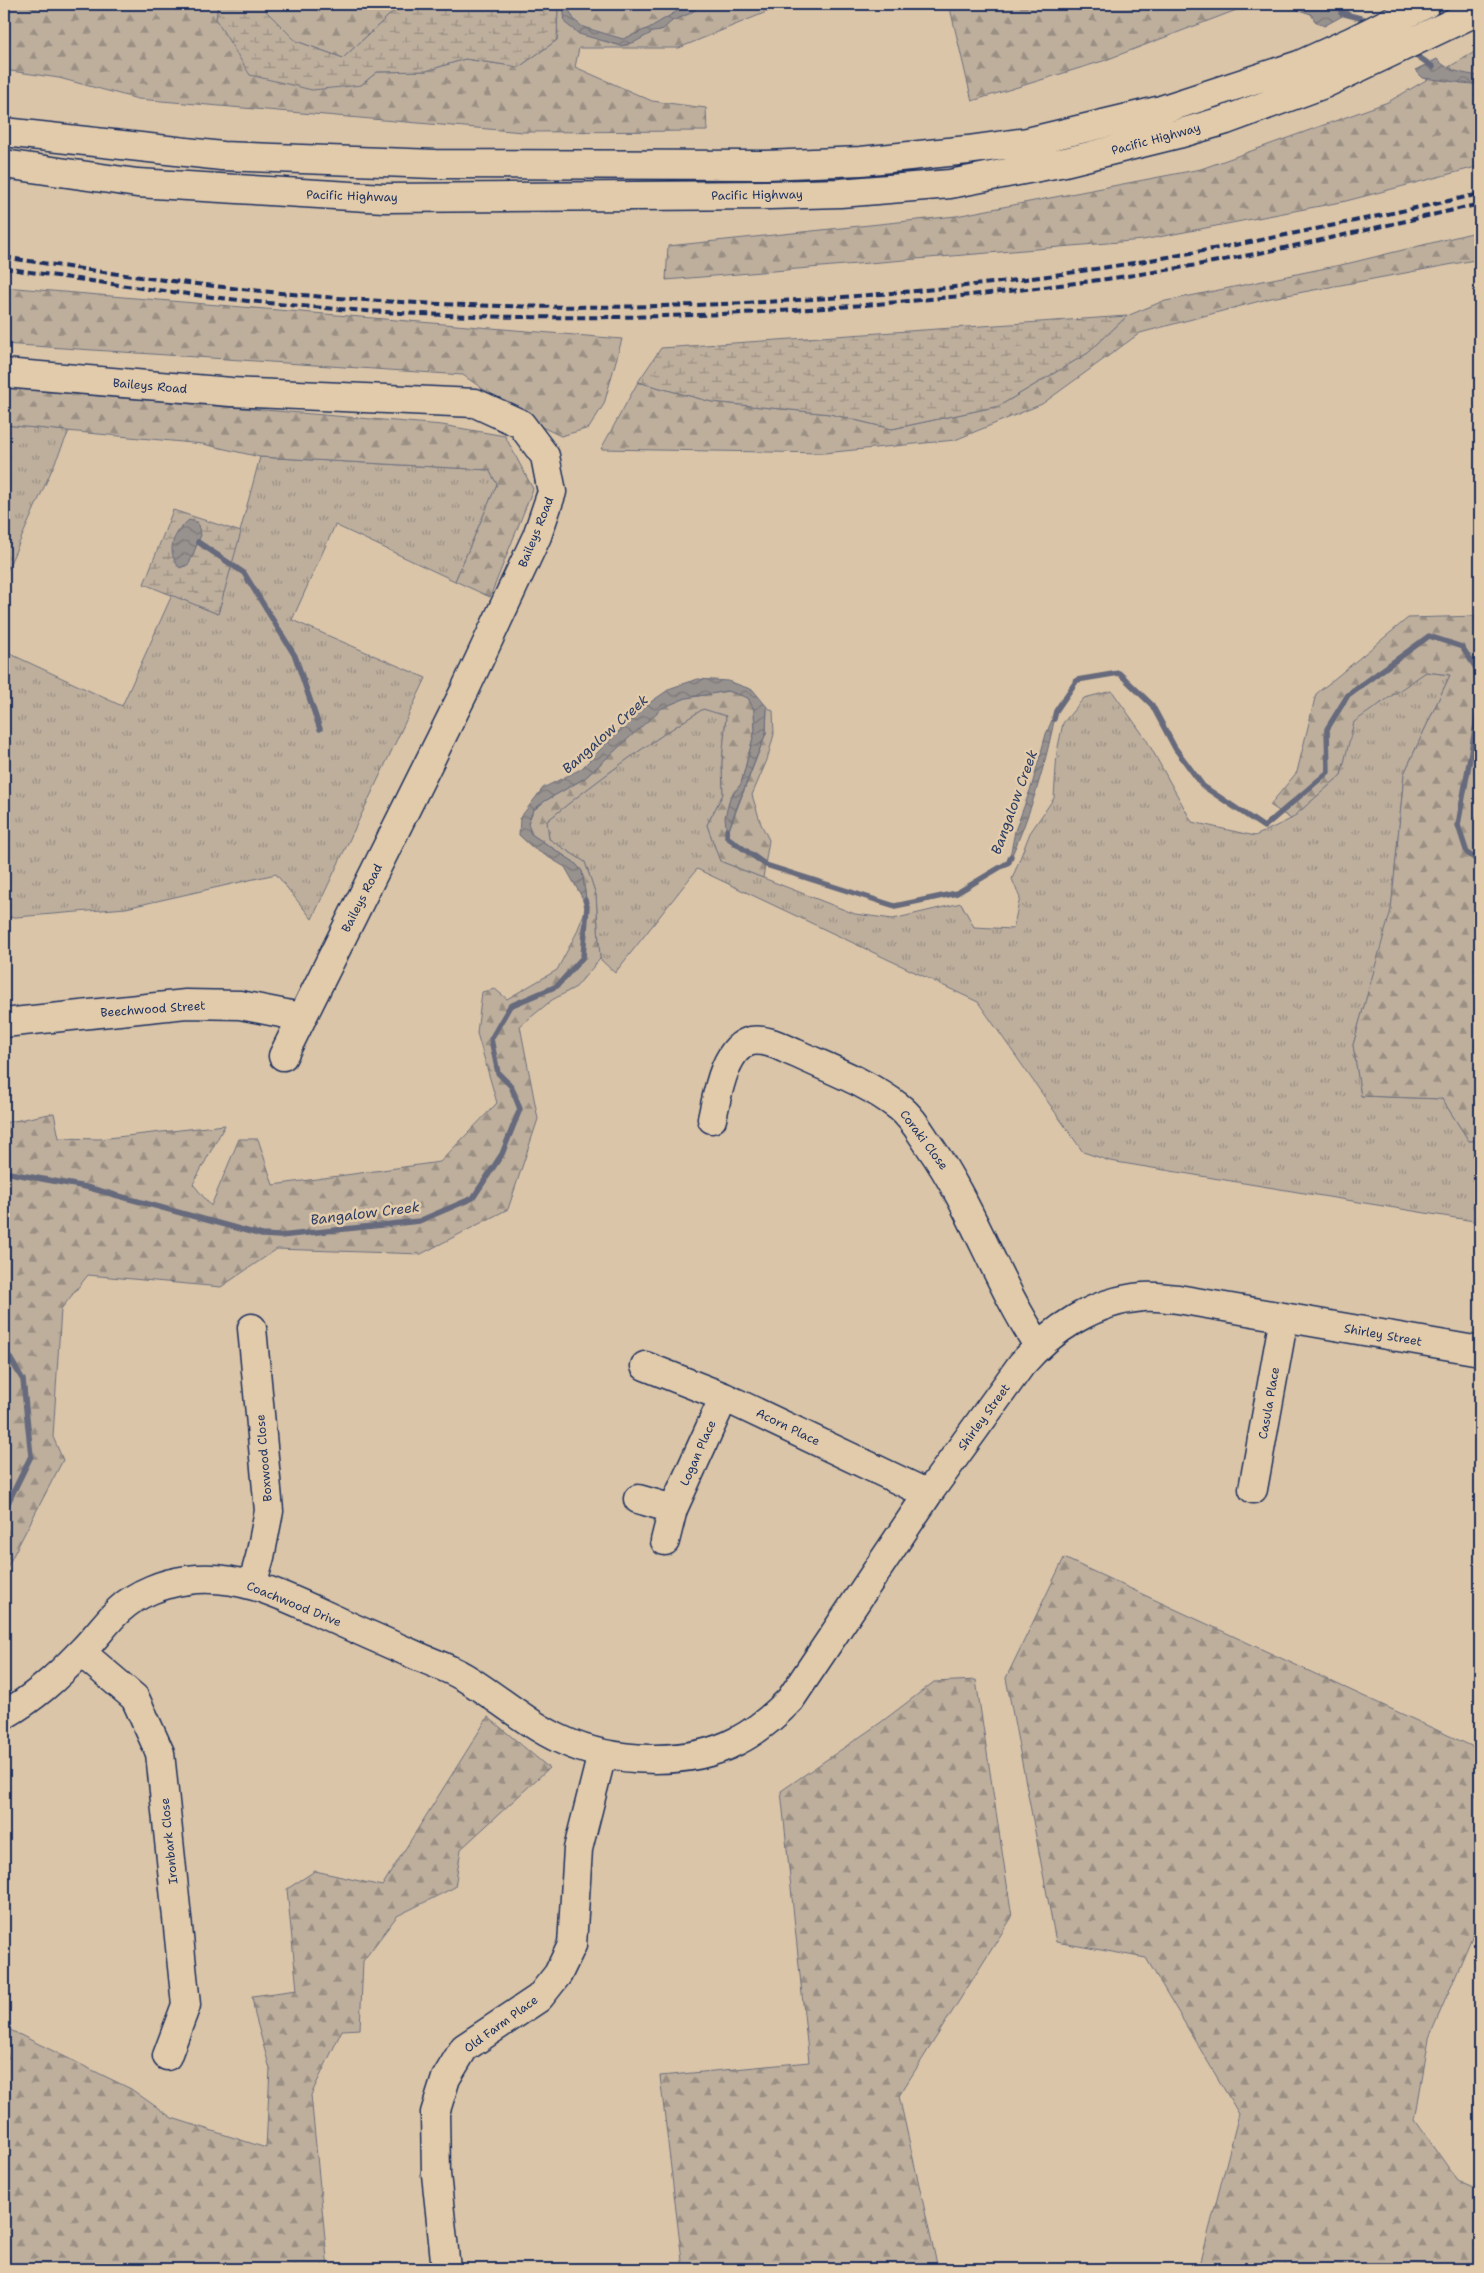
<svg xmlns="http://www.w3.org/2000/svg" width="1484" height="2273" font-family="'Shantell Sans',sans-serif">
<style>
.grass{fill:url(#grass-tufts);stroke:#6c6f7e}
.forest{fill:url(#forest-firs);stroke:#6c6f7e}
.wetland{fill:url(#wetland-marsh);stroke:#6c6f7e}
.water{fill:url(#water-waves);stroke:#666a7b}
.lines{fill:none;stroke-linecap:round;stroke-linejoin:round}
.stream{stroke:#666a7b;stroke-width:5.5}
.minor-casing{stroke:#1b2f5e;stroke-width:31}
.major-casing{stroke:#1b2f5e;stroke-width:31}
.minor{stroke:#e2cbab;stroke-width:28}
.major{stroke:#e2cbab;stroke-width:28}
.rail{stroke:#1b2f5e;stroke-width:4;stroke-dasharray:8 4;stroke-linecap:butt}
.labels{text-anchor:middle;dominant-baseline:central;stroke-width:5;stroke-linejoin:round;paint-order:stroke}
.street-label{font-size:12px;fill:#1b2f5e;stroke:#e2cbab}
.water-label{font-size:14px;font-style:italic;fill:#2e3e65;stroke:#e2cbab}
</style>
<defs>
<pattern id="grass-tufts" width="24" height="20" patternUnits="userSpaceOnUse" patternTransform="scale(1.25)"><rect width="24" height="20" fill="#beaf9d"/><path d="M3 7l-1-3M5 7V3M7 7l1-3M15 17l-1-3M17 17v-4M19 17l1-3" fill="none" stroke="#9a8f83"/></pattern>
<pattern id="forest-firs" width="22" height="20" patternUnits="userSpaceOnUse" patternTransform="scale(1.25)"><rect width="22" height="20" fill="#beaf9d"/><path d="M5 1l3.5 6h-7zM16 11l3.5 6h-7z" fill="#9a8f83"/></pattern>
<pattern id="wetland-marsh" width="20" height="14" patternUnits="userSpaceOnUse" patternTransform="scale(1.25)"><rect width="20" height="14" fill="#beaf9d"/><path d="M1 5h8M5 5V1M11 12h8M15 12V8" fill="none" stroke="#9a8f83"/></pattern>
<pattern id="water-waves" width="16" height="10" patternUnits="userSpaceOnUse" patternTransform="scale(1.25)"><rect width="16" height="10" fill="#98928f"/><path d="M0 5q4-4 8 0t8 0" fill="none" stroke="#7b7878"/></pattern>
</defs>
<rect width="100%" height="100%" fill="#dac5a8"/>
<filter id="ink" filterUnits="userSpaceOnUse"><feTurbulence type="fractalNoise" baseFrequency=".02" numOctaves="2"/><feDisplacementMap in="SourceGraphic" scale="10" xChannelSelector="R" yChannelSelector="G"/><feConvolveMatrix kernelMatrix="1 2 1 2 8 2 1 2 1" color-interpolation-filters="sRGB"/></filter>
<g filter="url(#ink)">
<path class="grass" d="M 4,425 L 69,431 L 4,577 Z
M 260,457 L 489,470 L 497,484 L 455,581 L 335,525 L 292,620 L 426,678 L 312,919 L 276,874 L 126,908 L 4,918 L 4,651 L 122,706 L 172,595 L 218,614 Z
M 1426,672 L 1450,675 L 1404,774 L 1391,913 L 1353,1045 L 1361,1096 L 1442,1099 L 1469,1141 L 1480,1140 L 1480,1222 L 1110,1161 L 1083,1152 L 978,1002 L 697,869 L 615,973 L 600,959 L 596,895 L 585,862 L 549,839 L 547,821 C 597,780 648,743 703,709 L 726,715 L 722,763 L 723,794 L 707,825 L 720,861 L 855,914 L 893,919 L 961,903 L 974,927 L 1013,929 L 1020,898 L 1012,879 L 1030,833 L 1054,798 L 1057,752 L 1063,723 L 1084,698 L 1112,691 L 1146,739 L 1192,822 L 1255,836 L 1291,819 L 1341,775 L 1353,722 L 1395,691 Z"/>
<path class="forest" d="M 4,4 L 218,4 L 216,20 L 361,85 L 377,72 L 426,71 L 465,59 L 519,67 L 557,40 L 558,4 L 786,4 L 679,48 L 579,48 L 575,67 L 652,101 L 706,108 L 707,131 L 523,132 L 138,99 L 59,78 L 4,70 Z
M 282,4 L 394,4 L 395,10 L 343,58 L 296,41 L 264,10 Z
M 949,4 L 1252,4 L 1103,61 L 972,101 Z
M 1480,49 L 1480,166 L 1346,201 L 1143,240 L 666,280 L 668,246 L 956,216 L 1201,169 L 1388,102 Z
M 1480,231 L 1480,259 L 1271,298 L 1140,333 L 1042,404 L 955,440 L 824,453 L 601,449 L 638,382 L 712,402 L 830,414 L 892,429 L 999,406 L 1088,353 L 1127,316 L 1161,302 L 1350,263 Z
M 4,287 L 622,339 L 604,404 L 589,428 L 561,436 L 527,420 L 463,375 L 4,344 Z
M 4,388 L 442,425 L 505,436 L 533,489 L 490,597 L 455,581 L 497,484 L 489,470 L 260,457 L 203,444 L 4,425 Z
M 1478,616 L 1480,617 L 1480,1140 L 1469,1141 L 1442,1099 L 1361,1096 L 1353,1045 L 1391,910 L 1404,774 L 1450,675 L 1426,672 L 1354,722 L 1341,775 L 1291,819 L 1270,805 L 1297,772 L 1316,694 L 1408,618 Z
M 728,691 L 748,697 L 754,710 L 755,730 L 741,784 L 730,798 L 727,835 L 766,733 L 767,707 L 773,711 L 774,734 L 767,760 L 752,795 L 761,824 L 769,840 L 763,878 L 720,861 L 707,825 L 723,794 L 722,763 L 726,716 L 703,709 C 648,743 597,780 547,821 L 549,839 L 585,862 L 596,895 L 600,959 L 576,987 L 552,1000 L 520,1026 L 538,1119 L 508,1209 L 421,1254 L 277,1249 L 221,1287 L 88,1275 L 61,1309 L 53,1437 L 63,1460 L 4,1573 L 4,1123 L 54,1113 L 59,1138 L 99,1139 L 225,1125 L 193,1184 L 211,1206 L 239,1139 L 258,1139 L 273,1185 L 440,1162 L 497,1103 L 477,1033 L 482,992 L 495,989 L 507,999 L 557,970 L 576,934 L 587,906 L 582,871 L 574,862 L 531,834 L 528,823 L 533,811 L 545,801 L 585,778 L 661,708 L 686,698 Z
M 1064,1558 L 1480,1750 L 1480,1918 L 1429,2038 L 1415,2120 L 1457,2180 L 1480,2190 L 1480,2269 L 1199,2269 L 1239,2114 L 1146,1958 L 1056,1942 L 1006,1678 Z
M 976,1680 L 1012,1917 L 899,2096 L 938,2269 L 683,2269 L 660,2076 L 809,2062 L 781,1791 L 880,1723 L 934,1682 Z
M 488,1717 L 549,1768 L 461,1849 L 455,1887 L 397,1916 L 363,1961 L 360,2029 L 342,2030 L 311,2095 L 328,2269 L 4,2269 L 4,2027 L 131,2089 L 172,2118 L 266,2148 L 270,2069 L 255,2015 L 252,1996 L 297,1990 L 287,1889 L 315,1871 L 382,1886 Z"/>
<path class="wetland" d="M 218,4 L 282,4 L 265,10 L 296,41 L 343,58 L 395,10 L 394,4 L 558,4 L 557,40 L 519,67 L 465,59 L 426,71 L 377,72 L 361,85 L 312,90 L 250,75 L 216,20 Z
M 1127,316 L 1088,353 L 999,406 L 892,429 L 830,414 L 712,402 L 638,382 L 661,348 Z
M 173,510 L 241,532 L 218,614 L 144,584 Z"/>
<path class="water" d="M 563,4 L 568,4 L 570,12 L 575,21 L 583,27 L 623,39 L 649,28 L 689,4 L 704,4 L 689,14 L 672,21 L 661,31 L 653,32 L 635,42 L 621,46 L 579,34 L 565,23 Z
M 1280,4 L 1332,4 L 1348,11 L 1346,14 L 1324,26 L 1315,21 L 1311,14 Z
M 1437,59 C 1447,71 1465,74 1480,76 L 1480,85 L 1423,78 L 1415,70 Z
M 189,520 L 197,522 L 201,535 L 189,564 L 180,568 C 165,552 173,533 189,520 Z
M 698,679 L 728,681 L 753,690 L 767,707 L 766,733 L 733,817 L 727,837 L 725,817 L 730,798 L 741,784 L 755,730 L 754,710 L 748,698 L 728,691 L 686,698 L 662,708 L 585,778 L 545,801 L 533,810 L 528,823 L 531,834 L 574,862 L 582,871 L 587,906 L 565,867 L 533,848 L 519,835 L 520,818 L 543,788 L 581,769 L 642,708 L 671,688 Z
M 1056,711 C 1046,764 1031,813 1009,862 L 1015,831 L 1032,785 L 1046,734 Z"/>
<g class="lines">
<path class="stream" d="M 1341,13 L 1364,19 L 1369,23
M 1412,52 L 1433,67
M 198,542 L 244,573 L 295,656 L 320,729
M 1480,702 L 1458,825 L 1467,853 L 1480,862
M 1054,719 L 1056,711 L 1077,680 L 1119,673 L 1152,705 L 1175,748 L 1203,786 L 1264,827 L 1328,772 L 1327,729 L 1348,695 L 1429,636 L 1462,647 L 1480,674
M 727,830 L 727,837 L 766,865 L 895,906 L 957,893 L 1009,862 L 1011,856
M 4,1172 L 86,1187 L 262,1235 L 280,1236 L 419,1221 L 473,1198 L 502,1154 L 520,1109 L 511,1086 L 498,1073 L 491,1039 L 510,1006 L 557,986 L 583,957 L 587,906 L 585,900
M 4,1348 L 23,1380 L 31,1456 L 4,1511"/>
<g class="minor-casing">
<path id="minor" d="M 4,373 L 231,392 L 475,403 L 521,424 L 545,456 L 552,492 L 537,536 L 464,692 L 283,1056
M 4,1023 L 186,1004 L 240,1005 L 301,1017
M 712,1119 C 717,1097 724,1047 751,1041 C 766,1038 781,1047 795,1053 C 830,1069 868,1083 899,1107 C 912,1117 920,1132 929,1145 C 973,1208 996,1281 1038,1345
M 645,1366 L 724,1397 L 928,1494
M 1253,1489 L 1284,1317
M 638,1499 L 673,1509
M 665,1541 L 673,1509 L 724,1397
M 252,1585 L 260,1557 L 269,1511 L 252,1328
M 81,1652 L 135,1698 L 160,1753 L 186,2005 L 167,2056
M 4,1715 C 34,1698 56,1678 80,1653 C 94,1640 105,1623 119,1610 C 137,1593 164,1583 188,1580 C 237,1573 282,1595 325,1615 C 355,1629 385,1642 415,1655 C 431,1662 449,1668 464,1677 C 497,1697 527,1724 562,1740 C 611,1763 688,1767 737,1741 C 757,1731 774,1716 790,1700 L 928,1494 L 1021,1365 C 1052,1329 1094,1301 1143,1297 C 1154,1296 1166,1298 1178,1299 L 1480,1351
M 446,2269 L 436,2174 L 435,2113 L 446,2078 L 464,2048 L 539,1998 L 558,1974 L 572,1945 L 578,1849 L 602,1754"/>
</g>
<g class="major-casing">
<path id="major" d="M 4,132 L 222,156 L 435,164 L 766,165 L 861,161 L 968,150 L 1027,142 L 1161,110 L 1299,65 L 1352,41 L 1426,4
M 4,164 L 137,183 L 384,198 L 770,195 L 840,193 L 950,184 L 1065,162 L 1178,134 L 1226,120 L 1324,84 L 1480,10"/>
</g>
<use href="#minor" class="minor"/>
<use href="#major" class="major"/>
<path class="rail" d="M 4,257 C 115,275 226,289 338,298 C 566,315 798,307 1025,279 C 1178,259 1329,227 1480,194
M 4,268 C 115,285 226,301 338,309 C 542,324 747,318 950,297 C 1024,290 1099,281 1173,269 C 1276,252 1378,227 1480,204"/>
</g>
</g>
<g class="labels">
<g class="street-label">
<text transform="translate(1156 139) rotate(-15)">Pacific Highway</text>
<text transform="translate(757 195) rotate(-1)">Pacific Highway</text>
<text transform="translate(352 196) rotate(2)">Pacific Highway</text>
<text transform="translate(150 386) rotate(5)">Baileys Road</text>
<text transform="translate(536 532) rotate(-68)">Baileys Road</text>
<text transform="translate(362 898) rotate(-63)">Baileys Road</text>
<text transform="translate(153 1009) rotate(-4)">Beechwood Street</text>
<text transform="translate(924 1140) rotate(53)">Coraki Close</text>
<text transform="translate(1383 1335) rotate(10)">Shirley Street</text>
<text transform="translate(1269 1403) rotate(-80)">Casula Place</text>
<text transform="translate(984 1417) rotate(-54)">Shirley Street</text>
<text transform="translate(788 1427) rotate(26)">Acorn Place</text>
<text transform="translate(698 1453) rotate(-66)">Logan Place</text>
<text transform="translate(264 1458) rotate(-95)">Boxwood Close</text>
<text transform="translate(294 1604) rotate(22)">Coachwood Drive</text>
<text transform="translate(169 1841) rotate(-96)">Ironbark Close</text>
<text transform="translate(501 2024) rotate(-36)">Old Farm Place</text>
</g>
<g class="water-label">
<text transform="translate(605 734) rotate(-42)">Bangalow Creek</text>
<text transform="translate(1014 802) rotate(-70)">Bangalow Creek</text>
<text transform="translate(365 1213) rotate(-7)">Bangalow Creek</text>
</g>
</g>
<rect width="1484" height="2273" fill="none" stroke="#e2cbab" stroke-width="20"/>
<rect x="10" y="10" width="1464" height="2253" fill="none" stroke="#1b2f5e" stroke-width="2" filter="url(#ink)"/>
</svg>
